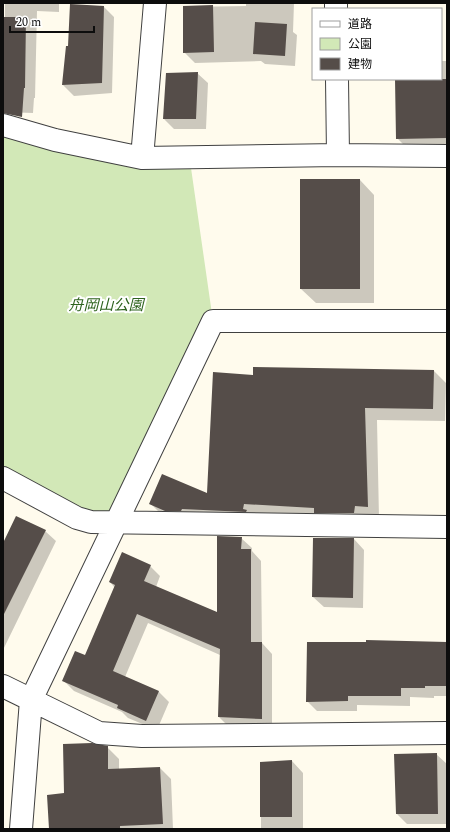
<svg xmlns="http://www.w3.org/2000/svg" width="450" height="832" font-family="Spectral,'Noto Sans JP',serif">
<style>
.green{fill:#d2e8b7}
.shadow{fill:#0003}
.building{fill:#554d49}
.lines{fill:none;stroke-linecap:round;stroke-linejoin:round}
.minor-casing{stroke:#404040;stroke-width:24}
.minor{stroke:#fff;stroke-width:22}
.labels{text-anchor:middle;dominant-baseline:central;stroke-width:4;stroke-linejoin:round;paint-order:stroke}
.park-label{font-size:15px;font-style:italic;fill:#2e631e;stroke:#fff}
</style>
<rect width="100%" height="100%" fill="#fffbed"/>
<path class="green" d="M 3,122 L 55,140 L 166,169 L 191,168 L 213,321 L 116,522 L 91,522 L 3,469 Z"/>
<path class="shadow" d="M 5,3 L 59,3 L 59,12 L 37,11 L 35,98 L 34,98 L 33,113 L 3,112 L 3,18 L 5,18 Z
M 246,3 L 294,3 L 293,32 L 297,35 L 295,66 L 265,64 L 261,61 L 195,63 L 184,52 L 184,7 L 246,6 Z
M 104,7 L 114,17 L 112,93 L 74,96 L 63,85 L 67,47 L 68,47 Z
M 441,61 L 447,61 L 447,152 L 411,152 L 397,138 L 396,79 L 441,79 Z
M 197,73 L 208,83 L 206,129 L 174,129 L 164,119 Z
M 360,180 L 374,195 L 374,303 L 316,303 L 301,289 Z
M 434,371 L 446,383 L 445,421 L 377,420 L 379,518 L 163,516 L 151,504 L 208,495 L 254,376 Z
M 45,531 L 56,541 L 3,650 L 3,545 Z
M 241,538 L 252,548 L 252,551 L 261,561 L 262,643 L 272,654 L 272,729 L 229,727 L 219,717 L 220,655 L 148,623 L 125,677 L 159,692 L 169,702 L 157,730 L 128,718 L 122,712 L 74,691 L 64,681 L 85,656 L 115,588 L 110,582 L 150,566 L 160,576 L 156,587 L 218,614 Z
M 354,539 L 364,550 L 363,608 L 324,607 L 313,597 Z
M 447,643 L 447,696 L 434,696 L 434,698 L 410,697 L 410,706 L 357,705 L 357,711 L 317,711 L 307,701 Z
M 107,747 L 119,759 L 119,770 L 160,768 L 171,779 L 173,829 L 50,829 L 65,794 Z
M 436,754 L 447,764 L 447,824 L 407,824 L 397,814 Z
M 292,761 L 303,773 L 303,829 L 261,829 L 261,763 Z"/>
<path class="building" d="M 70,4 L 104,6 L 102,83 L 62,85 L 66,46 L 68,46 Z
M 213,5 L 214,52 L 183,53 L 183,6 Z
M 3,17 L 26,17 L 25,88 L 24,88 L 22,117 L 3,113 Z
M 255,22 L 287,24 L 285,56 L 253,54 Z
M 198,72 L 196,119 L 163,119 L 166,73 Z
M 395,79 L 447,79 L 447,138 L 396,139 Z
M 300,179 L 360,179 L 360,289 L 300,289 Z
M 253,367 L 434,370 L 433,409 L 365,408 L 368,507 L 355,506 L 354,513 L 314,513 L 314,508 L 244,504 L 243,509 L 247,510 L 246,512 L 182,509 L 181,511 L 165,511 L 149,504 L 162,474 L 207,493 L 213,372 L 253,375 Z
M 16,516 L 46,530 L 3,616 L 3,543 Z
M 217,536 L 242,537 L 241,549 L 251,549 L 251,642 L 262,642 L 262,719 L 218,717 L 220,649 L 137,614 L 113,671 L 159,691 L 146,721 L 117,708 L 118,705 L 62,681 L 75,651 L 85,655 L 115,585 L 109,582 L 122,552 L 151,565 L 144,581 L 217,612 Z
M 313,538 L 354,538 L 353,598 L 312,597 Z
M 366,640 L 447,642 L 447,686 L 425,686 L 425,688 L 401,688 L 401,696 L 348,696 L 348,701 L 306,702 L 307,642 L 366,642 Z
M 92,743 L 108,746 L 108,769 L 160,767 L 163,824 L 120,826 L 120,829 L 49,829 L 47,795 L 64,793 L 63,744 Z
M 437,753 L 438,814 L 396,814 L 394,754 Z
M 292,760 L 292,817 L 260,817 L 260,762 Z"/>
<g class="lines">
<g class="minor-casing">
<path id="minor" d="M 336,3 L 336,9
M 337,79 L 338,155
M 3,125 L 55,140 L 142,158 L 338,155 L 447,156
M 142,158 L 155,3
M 3,478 L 77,518 L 91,522 L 447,527
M 3,686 L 99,733 L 142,736 L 447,733
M 21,829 L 31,700 L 213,321 L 447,321"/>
</g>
<use href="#minor" class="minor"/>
</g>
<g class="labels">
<g class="park-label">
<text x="106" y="305">舟岡山公園</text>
</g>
</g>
<rect width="450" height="832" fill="none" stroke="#0d0d0d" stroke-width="8"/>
<rect x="312" y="8" width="130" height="72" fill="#ffffff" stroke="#9e9e9e"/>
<rect x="320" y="21" width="20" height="6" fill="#ffffff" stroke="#9e9e9e"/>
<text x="348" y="28" font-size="12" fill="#0d0d0d">道路</text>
<rect x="320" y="38" width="20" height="12" fill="#d2e8b7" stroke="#9e9e9e"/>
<text x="348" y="48" font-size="12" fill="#0d0d0d">公園</text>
<rect x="320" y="58" width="20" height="12" fill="#554d49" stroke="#9e9e9e"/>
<text x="348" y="68" font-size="12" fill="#0d0d0d">建物</text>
<path d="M10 26v6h84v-6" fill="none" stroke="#0d0d0d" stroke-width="2"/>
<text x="16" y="26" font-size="12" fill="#0d0d0d" stroke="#ffffff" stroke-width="3" paint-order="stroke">20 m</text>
</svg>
